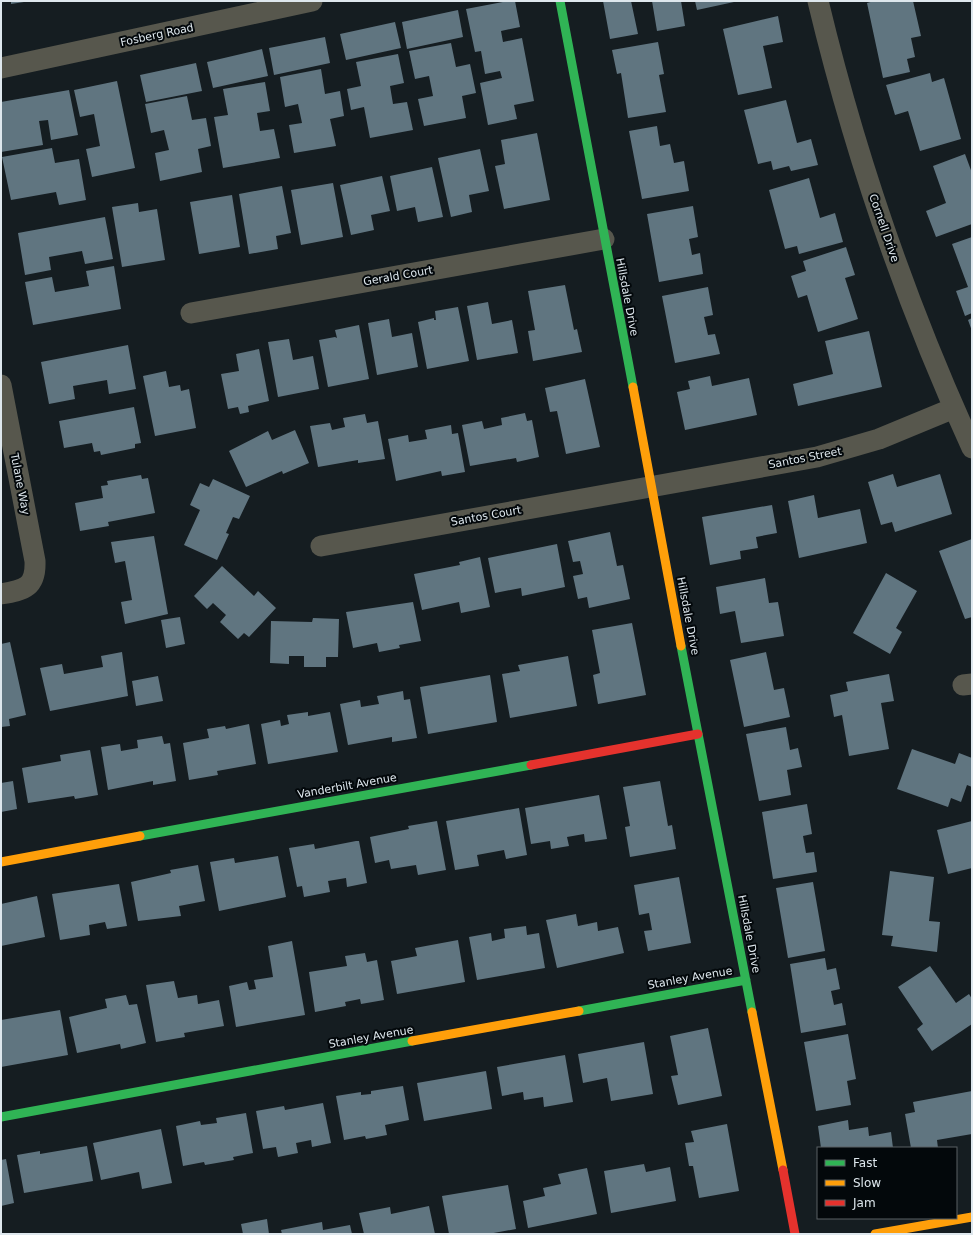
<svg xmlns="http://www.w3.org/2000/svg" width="973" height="1235" font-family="'DejaVu Sans',sans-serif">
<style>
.building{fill:#607580}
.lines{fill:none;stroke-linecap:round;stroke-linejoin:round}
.street{stroke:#57574d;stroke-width:21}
.fast{stroke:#30b455;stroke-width:9}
.slow{stroke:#ff9f0a;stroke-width:9}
.jam{stroke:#e5322d;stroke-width:9}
.labels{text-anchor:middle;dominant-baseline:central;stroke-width:4;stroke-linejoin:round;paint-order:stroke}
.street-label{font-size:11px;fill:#dee7ed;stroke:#03080b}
</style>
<rect width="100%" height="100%" fill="#151d21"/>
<path class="building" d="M 11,1 L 24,1 L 24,2 L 11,4 Z
M 508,1 L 515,1 L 520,27 L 501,31 L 503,42 L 522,38 L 534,101 L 514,105 L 517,119 L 488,125 L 480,83 L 502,78 L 500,71 L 485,74 L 481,51 L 475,52 L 466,9 Z
M 603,1 L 631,1 L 638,34 L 610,39 Z
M 652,1 L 681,1 L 685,26 L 657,31 Z
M 695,1 L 734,1 L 734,2 L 697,10 Z
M 874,1 L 913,1 L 921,36 L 911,38 L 915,57 L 907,59 L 910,72 L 883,78 L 867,3 Z
M 458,10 L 463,37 L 407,49 L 402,22 Z
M 778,16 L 783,42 L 763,46 L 772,88 L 738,95 L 723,29 Z
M 395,22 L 401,48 L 346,60 L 340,34 Z
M 325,37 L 330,63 L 274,75 L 269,48 Z
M 658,42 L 664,74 L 659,75 L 666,112 L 628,118 L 621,73 L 617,74 L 612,50 Z
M 451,43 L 456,67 L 470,64 L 476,93 L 462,96 L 466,118 L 424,126 L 418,99 L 433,96 L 429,76 L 415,79 L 409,51 Z
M 262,49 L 268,76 L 213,88 L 207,62 Z
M 398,54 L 404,83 L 390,86 L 393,104 L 407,102 L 413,130 L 370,138 L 364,107 L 351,110 L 347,89 L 361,86 L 356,62 Z
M 196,63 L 202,91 L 146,102 L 140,75 Z
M 321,69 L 325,94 L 340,91 L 344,116 L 330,119 L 336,146 L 294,153 L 289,125 L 302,123 L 298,104 L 285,107 L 280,77 Z
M 930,73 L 932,82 L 944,78 L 961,139 L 920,151 L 908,111 L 895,115 L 886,85 Z
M 117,81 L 135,168 L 92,177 L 86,149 L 100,146 L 94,114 L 80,117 L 74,90 Z
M 265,82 L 270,111 L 257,113 L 260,131 L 274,129 L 280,158 L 223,168 L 214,117 L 228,115 L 223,89 Z
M 69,90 L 78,135 L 51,140 L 48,120 L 39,121 L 43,145 L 1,152 L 1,102 Z
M 187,96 L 192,120 L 206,118 L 211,146 L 198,149 L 202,172 L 160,181 L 155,153 L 169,150 L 164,130 L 151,133 L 145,104 Z
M 786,100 L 797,143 L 811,139 L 818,165 L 791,171 L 789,166 L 773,170 L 771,161 L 758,164 L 744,110 Z
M 657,126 L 660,146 L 670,144 L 674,163 L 684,161 L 689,191 L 642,199 L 629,131 Z
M 537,133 L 550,200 L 504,209 L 495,166 L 505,164 L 501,140 Z
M 52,148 L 55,163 L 79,159 L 86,200 L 59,205 L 56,192 L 11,200 L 2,157 Z
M 480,149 L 489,191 L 469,195 L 472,212 L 451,217 L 438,158 Z
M 965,154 L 972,173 L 972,224 L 936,237 L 926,211 L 946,203 L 933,166 Z
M 432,167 L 443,217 L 418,222 L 415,207 L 397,211 L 390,176 Z
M 382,176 L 390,211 L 371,215 L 374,230 L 351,235 L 340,185 Z
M 809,178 L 820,218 L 835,213 L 843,242 L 799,254 L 797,246 L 785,249 L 769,190 Z
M 333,183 L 343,237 L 301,245 L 291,190 Z
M 282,186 L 291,233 L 276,236 L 278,249 L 249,254 L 239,194 Z
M 232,195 L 240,247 L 199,254 L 190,202 Z
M 138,203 L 139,212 L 157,209 L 165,260 L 122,267 L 112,207 Z
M 693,206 L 698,237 L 689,239 L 692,255 L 700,253 L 703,274 L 659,282 L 647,214 Z
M 105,217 L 113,259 L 85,264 L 82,251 L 49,257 L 51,270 L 25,275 L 18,233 Z
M 972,237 L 972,313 L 965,316 L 956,291 L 968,287 L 952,244 Z
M 846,247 L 855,275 L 845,278 L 858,319 L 818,332 L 807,295 L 798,298 L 791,276 L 806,271 L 803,261 Z
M 114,266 L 121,309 L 33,325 L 25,282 L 52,277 L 55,292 L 89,286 L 86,271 Z
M 565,285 L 574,330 L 577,329 L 582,352 L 533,361 L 528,331 L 535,330 L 528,291 Z
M 708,287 L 713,315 L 704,317 L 708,335 L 715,334 L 720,354 L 675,363 L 662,296 Z
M 488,302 L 492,324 L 512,320 L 518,353 L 477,360 L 467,306 Z
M 458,307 L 469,361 L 427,369 L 418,322 L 434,318 L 434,320 L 436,320 L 435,311 Z
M 972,318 L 972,331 L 968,320 Z
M 389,319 L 392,337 L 412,333 L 418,367 L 377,375 L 368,323 Z
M 359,325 L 369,379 L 328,387 L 319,340 L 335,337 L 337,338 L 335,330 Z
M 869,331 L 882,387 L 798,406 L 793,384 L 833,374 L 825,341 Z
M 289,339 L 293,360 L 313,356 L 319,389 L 278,397 L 268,342 Z
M 128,345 L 136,389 L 109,394 L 107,380 L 73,386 L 75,399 L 49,404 L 41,362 Z
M 259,349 L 269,401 L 248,406 L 249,412 L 240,414 L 238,407 L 228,409 L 221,374 L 239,371 L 236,354 Z
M 166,371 L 169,387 L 180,385 L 181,391 L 189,389 L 196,428 L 155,436 L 143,376 Z
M 710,376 L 712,386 L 749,378 L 757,415 L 685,430 L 677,392 L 690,389 L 688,381 Z
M 585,379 L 600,447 L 566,454 L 557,411 L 550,412 L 545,388 Z
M 134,407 L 141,443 L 135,444 L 135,448 L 101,455 L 100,451 L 94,452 L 92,443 L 64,448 L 59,421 Z
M 525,413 L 527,421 L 532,420 L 539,457 L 517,462 L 516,458 L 470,466 L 462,425 L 482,421 L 484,429 L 502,425 L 501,418 Z
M 365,414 L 367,423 L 378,421 L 385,459 L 358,463 L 358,460 L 318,467 L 310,426 L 330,423 L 332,430 L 345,427 L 343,418 Z
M 451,425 L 452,434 L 458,433 L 465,472 L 442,476 L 441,471 L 396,481 L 388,439 L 408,435 L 409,442 L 427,439 L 425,430 Z
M 295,430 L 309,463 L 283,474 L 282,471 L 246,487 L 229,451 L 268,431 L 272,440 Z
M 893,474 L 897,487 L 940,474 L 952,514 L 895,532 L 892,522 L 881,525 L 868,482 Z
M 141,475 L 142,479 L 148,478 L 155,513 L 108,522 L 109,526 L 80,531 L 75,503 L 103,498 L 101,486 L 108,485 L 107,481 Z
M 213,479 L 250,496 L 239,519 L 233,517 L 226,533 L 229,534 L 217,560 L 184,545 L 200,510 L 190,505 L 200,483 L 209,487 Z
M 814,495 L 818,518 L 860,509 L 867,543 L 799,558 L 788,501 Z
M 772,505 L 777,533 L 756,537 L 758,548 L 740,551 L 741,559 L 710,565 L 702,517 Z
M 610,532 L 617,566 L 623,565 L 630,599 L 589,608 L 587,597 L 578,599 L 573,576 L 583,574 L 580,561 L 573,562 L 568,541 Z
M 154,536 L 168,614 L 125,624 L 121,602 L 132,600 L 125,561 L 115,563 L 111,542 Z
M 972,539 L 972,617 L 965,619 L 939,551 Z
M 557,544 L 565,587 L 522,596 L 521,588 L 495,593 L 488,558 Z
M 480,557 L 490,607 L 461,613 L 459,602 L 422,610 L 414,574 L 460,565 L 459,562 Z
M 222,566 L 254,596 L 258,591 L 276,608 L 249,637 L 244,633 L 238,639 L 220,622 L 226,615 L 213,603 L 207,609 L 194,596 Z
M 886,573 L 917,591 L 896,628 L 902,632 L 890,654 L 853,633 Z
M 765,578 L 769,603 L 778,602 L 784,636 L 741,643 L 735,611 L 720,614 L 716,587 Z
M 413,602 L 421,641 L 399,645 L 400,648 L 379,652 L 377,643 L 353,648 L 346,612 Z
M 180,617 L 185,644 L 166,648 L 161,620 Z
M 313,618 L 339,619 L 338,657 L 326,657 L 326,667 L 304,667 L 304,656 L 289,656 L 289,664 L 270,663 L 271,621 L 312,622 Z
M 632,623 L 646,695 L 598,704 L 593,675 L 600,673 L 592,630 Z
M 10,642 L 26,715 L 9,719 L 10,726 L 1,727 L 1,644 Z
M 122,652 L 128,696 L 50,711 L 40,668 L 62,664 L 64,674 L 103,667 L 101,656 Z
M 766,652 L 774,690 L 784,688 L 790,717 L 744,727 L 730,660 Z
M 568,656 L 577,706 L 510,718 L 502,674 L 520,671 L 518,665 Z
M 889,674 L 894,701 L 881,703 L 889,749 L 849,756 L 842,715 L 834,717 L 830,695 L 848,691 L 846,682 Z
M 490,675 L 497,722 L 428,734 L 420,687 Z
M 158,676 L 163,701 L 136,706 L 132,681 Z
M 403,691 L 404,700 L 410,699 L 417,738 L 392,742 L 392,737 L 348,745 L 340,704 L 360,700 L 361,707 L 379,704 L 377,696 Z
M 308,712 L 308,716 L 330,712 L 338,752 L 268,764 L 261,724 L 280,720 L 281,726 L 289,724 L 287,715 Z
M 249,724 L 256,764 L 217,771 L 218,775 L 189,780 L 183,743 L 209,738 L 207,729 L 225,726 L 226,729 Z
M 786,727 L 790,750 L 798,748 L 802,767 L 787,770 L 791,795 L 759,801 L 746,734 Z
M 162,736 L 164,744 L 170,743 L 176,781 L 153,785 L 153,781 L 108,790 L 101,747 L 120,744 L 121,751 L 138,748 L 137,740 Z
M 912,749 L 955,764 L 959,753 L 972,758 L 972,787 L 967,785 L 961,802 L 951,798 L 948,807 L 897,789 Z
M 90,750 L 98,795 L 75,799 L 74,796 L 28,803 L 22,768 L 61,761 L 60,755 Z
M 13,781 L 17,809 L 1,812 L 1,783 Z
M 660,781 L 668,826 L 672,825 L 676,849 L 630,857 L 625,827 L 630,826 L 623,787 Z
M 599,795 L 607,839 L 585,842 L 584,834 L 567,837 L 569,846 L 551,849 L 550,841 L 531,844 L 525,808 Z
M 807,804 L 812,834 L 803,836 L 806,853 L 814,852 L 817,872 L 773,879 L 762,812 Z
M 519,808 L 527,855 L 506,859 L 504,850 L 477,855 L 479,866 L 455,870 L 446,821 Z
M 437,821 L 446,870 L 418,875 L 416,865 L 391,869 L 389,860 L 375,863 L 370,837 L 409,829 L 408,826 Z
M 972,821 L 972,868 L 948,874 L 937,830 Z
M 356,841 L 359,841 L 367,883 L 347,887 L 346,878 L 328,881 L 330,892 L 304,897 L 302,886 L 297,887 L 289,848 L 314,844 L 315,849 Z
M 278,856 L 286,897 L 219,911 L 210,862 L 234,858 L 235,863 Z
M 198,865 L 205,901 L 179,906 L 181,916 L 138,921 L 131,882 L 171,873 L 170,870 Z
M 890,871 L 934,877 L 929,921 L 940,922 L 937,952 L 891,946 L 893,936 L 882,935 Z
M 679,877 L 691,943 L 648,951 L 644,931 L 652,930 L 649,913 L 639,915 L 634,885 Z
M 813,882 L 825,951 L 788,958 L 776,888 Z
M 119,884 L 127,926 L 107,929 L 105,922 L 89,925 L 90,935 L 60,940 L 52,894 Z
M 37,896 L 45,937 L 1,946 L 1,904 Z
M 576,914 L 578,926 L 597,922 L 598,931 L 618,927 L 624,953 L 557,968 L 546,920 Z
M 526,926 L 527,935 L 539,933 L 545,968 L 477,980 L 469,937 L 491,933 L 492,941 L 505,938 L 504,929 Z
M 458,940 L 465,982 L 397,994 L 391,961 L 417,956 L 415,948 Z
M 292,941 L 305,1015 L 236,1027 L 229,986 L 247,982 L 249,990 L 256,989 L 254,980 L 273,977 L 268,946 Z
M 365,953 L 367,962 L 377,960 L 384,1000 L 361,1004 L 360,999 L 345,1002 L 346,1006 L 315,1012 L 309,972 L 347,966 L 345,956 Z
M 825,958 L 827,970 L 836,968 L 840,989 L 831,991 L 834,1005 L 842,1003 L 846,1025 L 801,1033 L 790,964 Z
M 930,966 L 956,1003 L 969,994 L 972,999 L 972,1024 L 932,1051 L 917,1029 L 923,1024 L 898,987 Z
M 174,981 L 178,998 L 197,995 L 198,1004 L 219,1000 L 224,1026 L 184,1033 L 185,1037 L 156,1042 L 146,985 Z
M 126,995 L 129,1005 L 137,1004 L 146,1043 L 121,1049 L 120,1044 L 77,1053 L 69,1017 L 107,1008 L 105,999 Z
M 60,1010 L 68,1055 L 1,1067 L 1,1020 Z
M 708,1028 L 722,1096 L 678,1105 L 671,1076 L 678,1075 L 670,1036 Z
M 848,1034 L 856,1079 L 847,1081 L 851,1105 L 816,1111 L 804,1042 Z
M 644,1042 L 653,1094 L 611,1101 L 607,1078 L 583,1083 L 578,1054 Z
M 565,1055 L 573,1102 L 544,1107 L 543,1097 L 524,1100 L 523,1092 L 502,1096 L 497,1067 Z
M 486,1071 L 492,1109 L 424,1121 L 417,1083 Z
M 403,1086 L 409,1120 L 385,1125 L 387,1135 L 366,1139 L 365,1136 L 344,1140 L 336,1096 L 361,1092 L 361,1095 L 371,1094 L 371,1091 Z
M 972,1091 L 972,1134 L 937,1140 L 938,1148 L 911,1148 L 905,1114 L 915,1112 L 913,1102 Z
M 323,1103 L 331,1143 L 312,1147 L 311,1140 L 296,1143 L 298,1153 L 278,1157 L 276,1147 L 263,1149 L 256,1111 L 284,1106 L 285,1110 Z
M 246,1113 L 253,1153 L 233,1157 L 234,1160 L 205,1165 L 204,1162 L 183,1166 L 176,1126 L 200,1121 L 201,1125 L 217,1123 L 216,1118 Z
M 848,1120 L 849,1130 L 868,1127 L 869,1136 L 891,1132 L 893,1148 L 821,1148 L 818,1126 Z
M 727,1124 L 739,1191 L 699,1198 L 693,1166 L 689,1166 L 685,1143 L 694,1142 L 691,1131 Z
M 161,1129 L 172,1183 L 142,1189 L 139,1172 L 101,1180 L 93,1143 Z
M 87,1146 L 93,1181 L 24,1193 L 17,1155 L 40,1151 L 40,1154 Z
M 6,1159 L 14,1203 L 1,1206 L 1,1160 Z
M 644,1164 L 646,1172 L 670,1167 L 676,1201 L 611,1213 L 604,1171 Z
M 587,1168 L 597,1214 L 528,1228 L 523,1201 L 545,1196 L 543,1188 L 561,1184 L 558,1174 Z
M 508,1185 L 516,1229 L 488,1234 L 449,1234 L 442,1196 Z
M 429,1206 L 435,1234 L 364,1234 L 359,1213 L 390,1207 L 391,1214 Z
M 267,1219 L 269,1234 L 243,1234 L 241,1224 Z
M 322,1222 L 323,1230 L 350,1225 L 352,1234 L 282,1234 L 281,1230 Z"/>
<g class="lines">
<path class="street" d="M 818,1 C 855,155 906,304 972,448
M 1,68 L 312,1
M 191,313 L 604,239
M 1,385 L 35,561 C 36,587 25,590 1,594
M 321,546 L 817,457 L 879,439 L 954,408
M 963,685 L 972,684"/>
<path class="fast" d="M 560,1 L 633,387
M 681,646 L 752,1012
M 140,836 L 531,765
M 579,1011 L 746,980
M 1,1117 L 412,1041"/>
<path class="slow" d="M 633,387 L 681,646
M 1,862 L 140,836
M 752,1012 L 783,1170
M 412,1041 L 579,1011
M 875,1234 L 972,1217"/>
<path class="jam" d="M 531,765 L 698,734
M 783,1170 L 795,1234"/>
</g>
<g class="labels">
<g class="street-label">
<text transform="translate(157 35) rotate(-12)">Fosberg Road</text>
<text transform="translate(884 228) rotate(71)">Cornell Drive</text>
<text transform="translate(398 276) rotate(-10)">Gerald Court</text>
<text transform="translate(627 297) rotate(79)">Hillsdale Drive</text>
<text transform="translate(805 458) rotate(-11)">Santos Street</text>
<text transform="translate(20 484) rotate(79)">Tulane Way</text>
<text transform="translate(486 516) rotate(-10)">Santos Court</text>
<text transform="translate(688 616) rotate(79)">Hillsdale Drive</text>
<text transform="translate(347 786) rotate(-10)">Vanderbilt Avenue</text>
<text transform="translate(749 934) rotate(79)">Hillsdale Drive</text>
<text transform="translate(690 978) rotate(-10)">Stanley Avenue</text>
<text transform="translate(371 1037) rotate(-10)">Stanley Avenue</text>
</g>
</g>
<rect width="973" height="1235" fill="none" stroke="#dee7ed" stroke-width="4"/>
<rect x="817" y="1147" width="140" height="72" fill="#03080b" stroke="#5b6165"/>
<rect x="825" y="1160" width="20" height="6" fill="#30b455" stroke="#5b6165"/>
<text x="853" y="1167" font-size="12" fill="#dee7ed">Fast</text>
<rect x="825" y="1180" width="20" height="6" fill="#ff9f0a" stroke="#5b6165"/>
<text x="853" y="1187" font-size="12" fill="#dee7ed">Slow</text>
<rect x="825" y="1200" width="20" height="6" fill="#e5322d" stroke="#5b6165"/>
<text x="853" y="1207" font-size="12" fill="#dee7ed">Jam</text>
</svg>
